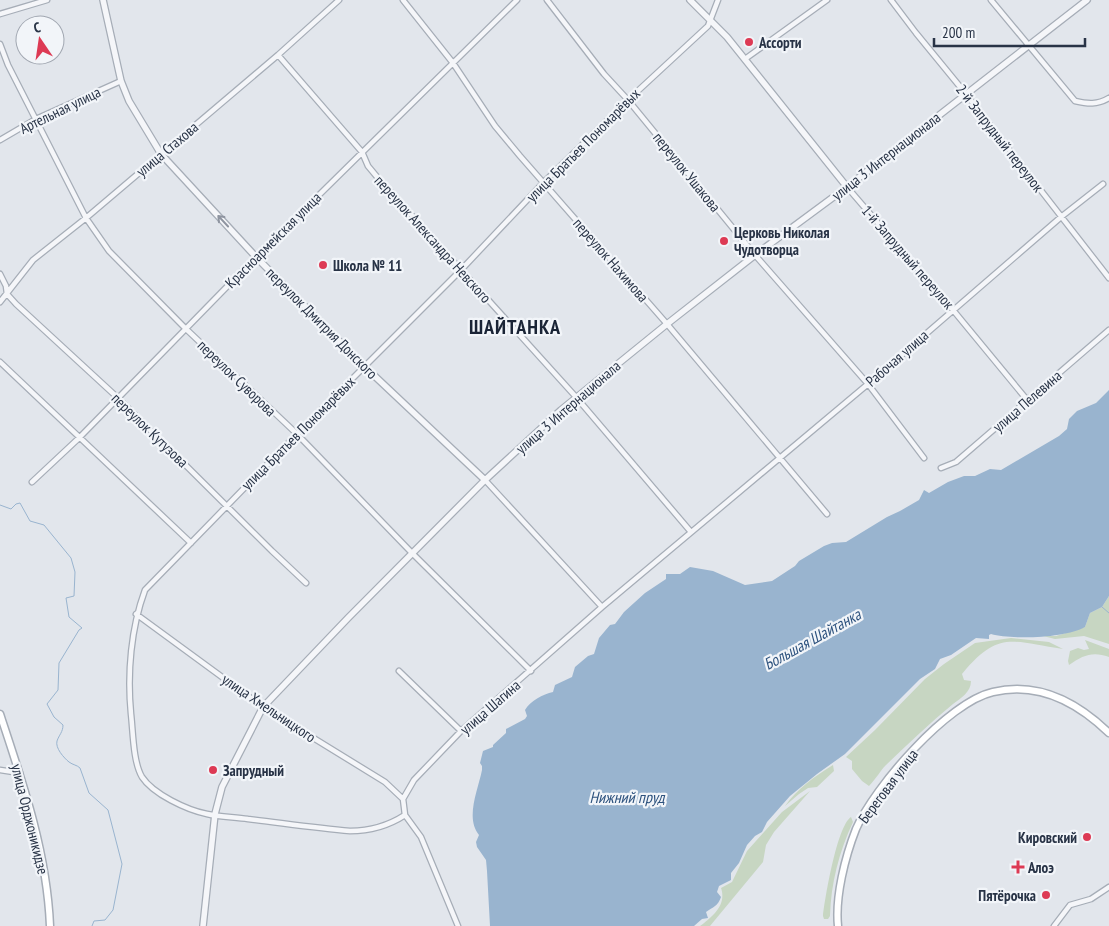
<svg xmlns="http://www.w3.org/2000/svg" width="1109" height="926" font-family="'PT Sans Narrow',sans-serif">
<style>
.green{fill:#c7d6c2}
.water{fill:#99b4cf}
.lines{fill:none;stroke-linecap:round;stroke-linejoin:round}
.stream{stroke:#99b4cf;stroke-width:1}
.minor-casing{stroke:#a6adb7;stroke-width:7}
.tertiary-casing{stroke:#a6adb7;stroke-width:8}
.secondary-casing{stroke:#a6adb7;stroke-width:9}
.minor{stroke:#f5f6f9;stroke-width:4.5}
.tertiary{stroke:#f5f6f9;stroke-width:5.5}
.secondary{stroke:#fff;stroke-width:6}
.oneway{stroke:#8e94a0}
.poi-dot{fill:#dd3a54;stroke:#f2f5f9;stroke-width:2}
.labels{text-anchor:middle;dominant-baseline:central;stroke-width:4.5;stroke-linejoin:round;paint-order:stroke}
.poi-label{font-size:15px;font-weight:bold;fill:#283346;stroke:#f2f5f9;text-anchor:start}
.street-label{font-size:15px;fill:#283346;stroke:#f2f5f9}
.water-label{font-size:16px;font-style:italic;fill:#2d527e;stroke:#f2f5f9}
.district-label{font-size:20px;font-weight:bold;letter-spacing:1px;fill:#1a2436;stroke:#f2f5f9}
</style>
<rect width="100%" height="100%" fill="#e2e6ec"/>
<path class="green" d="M 1109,596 L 1109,644 L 1084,636 L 1055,639 L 1043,636 L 1056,636 L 1085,627 L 1090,613 L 1102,607 Z
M 1011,638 L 1049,642 L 1063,649 C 1012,642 999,629 962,674 L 964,680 L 971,681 C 971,692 961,698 953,704 C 930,723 908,744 886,765 C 880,771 876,779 869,786 L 862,781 L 852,769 L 852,761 L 846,757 L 875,730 L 925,679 L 944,664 L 975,643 Z
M 1085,640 L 1109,649 L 1109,657 C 1093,651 1083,655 1069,665 L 1068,661 L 1070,651 L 1078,648 L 1084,650 L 1089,649 Z
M 833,765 L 834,771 L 817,787 L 808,788 L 799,794 L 785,806 C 797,789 815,776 833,765 Z
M 810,791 L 774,832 L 766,845 L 763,862 L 710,926 L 700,926 C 712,917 727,905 721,888 L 732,882 L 747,851 L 782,812 Z
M 851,817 L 853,822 C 839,852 831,883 830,916 L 828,919 L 824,919 L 823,916 C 825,898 837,826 851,817 Z"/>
<path class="water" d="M 1109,390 L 1109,596 L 1102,607 L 1090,613 L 1085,627 C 1066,638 1013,640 991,634 L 989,635 L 989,639 L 976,638 L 951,655 L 940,659 L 935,669 L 920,679 L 845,754 L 817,774 L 790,796 L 767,822 L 762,832 L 755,836 L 747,845 L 739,863 L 731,873 L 731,880 L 719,886 L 717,892 L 721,897 C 718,906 713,907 706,912 L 708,918 L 702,919 L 694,926 L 490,926 L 487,871 L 486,860 L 477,847 L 476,842 L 479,835 C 465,818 478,790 482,770 L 482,766 L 480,763 L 483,751 L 493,747 L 493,745 L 506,733 L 506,729 L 525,719 L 527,716 L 525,710 C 530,701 543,694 553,692 L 555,685 L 572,677 L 575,667 L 588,656 L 594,654 L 599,638 L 610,625 L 615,624 L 624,612 L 645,593 L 666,579 L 666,574 L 680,574 L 690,567 L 713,571 L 745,585 L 772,581 L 795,566 L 799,561 L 824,546 L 832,543 L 846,542 L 887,517 L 900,511 L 919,500 L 924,490 L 929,493 L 948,482 L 964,476 L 975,476 L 990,469 L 1001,470 L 1059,436 L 1067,429 L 1069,419 L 1077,411 L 1096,403 Z"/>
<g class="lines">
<path class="stream" d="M 0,505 L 11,509 L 16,504 L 20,503 L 30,521 L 44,525 L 71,558 L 75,572 L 74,596 L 66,598 L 69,617 L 82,628 L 79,630 L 59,663 L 58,690 L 47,704 L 54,717 L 63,725 C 63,732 59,735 57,741 C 55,748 64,758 69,762 C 73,765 77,765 80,768 L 89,793 L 108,810 L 122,864 L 113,910 L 105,920 L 94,921 L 92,926
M 1102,607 L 1109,613"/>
<g class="minor-casing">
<path id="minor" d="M 403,0 L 453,63 L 495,126 L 520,156 L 667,324 L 827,514
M 547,0 L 604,74 L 628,100 L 755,255 L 868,384 L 924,458
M 891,0 L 916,33 L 966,94 L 1109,278
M 991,0 L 1075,101 C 1088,104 1097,105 1109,98
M 0,14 L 47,0
M 0,44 L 8,65 L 86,218 L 109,251 L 185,328 L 297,434 L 412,553 L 531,671
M 278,55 L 362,152 L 368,166 L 378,178 L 576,397 L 691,532
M 745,59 L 827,0
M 0,140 L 36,119 L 121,81
M 847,187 L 953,310 L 1028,401
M 0,274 L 6,286 L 7,294 L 16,304 L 118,398 L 272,551 L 306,583
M 0,302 L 33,260 L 86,218 L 278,55 L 339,0
M 0,362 L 191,543
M 941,468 L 956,462 L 1109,330
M 485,480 L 602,607
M 32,482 L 79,438 L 256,257 L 517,0
M 136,614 L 263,707 L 385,782 L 403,799
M 399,671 L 461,731
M 0,770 L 20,773
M 405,815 C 388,826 371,831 350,831 C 316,828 282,823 248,819 C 235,817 220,817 207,814 C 187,810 153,794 142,777 C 133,762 133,731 131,714 C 127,673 131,628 145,590 L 297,434 L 461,270 L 544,182 L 628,100 L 708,26 L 718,0
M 458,926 L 421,837 L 405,815 L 403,799 L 414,780 L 461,731 L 602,607 L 868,384 L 1061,217 L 1103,184
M 1054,926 L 1070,905 L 1091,899 L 1109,887"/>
</g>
<g class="tertiary-casing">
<path id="tertiary" d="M 103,0 L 121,81 L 129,101 L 161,154 L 256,257 L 364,366 L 485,480
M 690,0 L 727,37 L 847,187
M 203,926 L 215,814 L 222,787 L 263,707 L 348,618 L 485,480 L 561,410 L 667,324 L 755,255 L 847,187 L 1087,0"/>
</g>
<g class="secondary-casing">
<path id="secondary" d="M 0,714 C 23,783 47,853 50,926
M 838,926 C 835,897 845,857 856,829 C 874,787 948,702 993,692 C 1039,681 1077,702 1109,733"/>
</g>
<use href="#minor" class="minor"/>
<use href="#tertiary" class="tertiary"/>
<use href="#secondary" class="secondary"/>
</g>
<defs><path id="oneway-shaft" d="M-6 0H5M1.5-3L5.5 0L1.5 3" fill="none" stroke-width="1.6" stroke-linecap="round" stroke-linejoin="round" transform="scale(1.25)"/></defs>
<use class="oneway" href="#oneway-shaft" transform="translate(223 221) rotate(-133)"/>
<g class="poi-dot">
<circle cx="749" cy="42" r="5"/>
<circle cx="724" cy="241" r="5"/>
<circle cx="323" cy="265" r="5"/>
<circle cx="213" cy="770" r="5"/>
<circle cx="1087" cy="837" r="5"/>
<path d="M1015.5 859.5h5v5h5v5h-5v5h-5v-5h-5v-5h5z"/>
<circle cx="1046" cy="895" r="5"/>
</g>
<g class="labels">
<g class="poi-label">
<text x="759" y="42">Ассорти</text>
<text x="734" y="232">Церковь Николая<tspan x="734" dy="17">Чудотворца</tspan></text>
<text x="333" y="265">Школа № 11</text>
<text x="223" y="770">Запрудный</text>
<text x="1077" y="837" text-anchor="end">Кировский</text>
<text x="1028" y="867">Алоэ</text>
<text x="1036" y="895" text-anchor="end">Пятёрочка</text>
</g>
<g class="street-label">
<text transform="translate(60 110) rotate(-26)">Артельная улица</text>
<text transform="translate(1000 138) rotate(52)">2-й Запрудный переулок</text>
<text transform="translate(583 145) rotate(-45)">улица Братьев Пономарёвых</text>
<text transform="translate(167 149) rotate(-40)">улица Стахова</text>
<text transform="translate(886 156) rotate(-38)">улица 3 Интернационала</text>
<text transform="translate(687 172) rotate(51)">переулок Ушакова</text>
<text transform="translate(433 239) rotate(48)">переулок Александра Невского</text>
<text transform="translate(273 240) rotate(-45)">Красноармейская улица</text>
<text transform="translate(908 257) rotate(49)">1-й Запрудный переулок</text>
<text transform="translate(611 260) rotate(49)">переулок Нахимова</text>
<text transform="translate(322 323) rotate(45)">переулок Дмитрия Донского</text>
<text transform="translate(897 358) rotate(-41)">Рабочая улица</text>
<text transform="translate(237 378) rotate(44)">переулок Суворова</text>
<text transform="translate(1027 401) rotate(-41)">улица Пелевина</text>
<text transform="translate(568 407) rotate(-41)">улица 3 Интернационала</text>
<text transform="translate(150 430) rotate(44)">переулок Кутузова</text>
<text transform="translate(298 433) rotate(-45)">улица Братьев Пономарёвых</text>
<text transform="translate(490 707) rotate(-41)">улица Шагина</text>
<text transform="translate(269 708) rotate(34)">улица Хмельницкого</text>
<text transform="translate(888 786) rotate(-53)">Береговая улица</text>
<text transform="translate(30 819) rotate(76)">улица Орджоникидзе</text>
</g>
<g class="water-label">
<text transform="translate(812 639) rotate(-29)">Большая Шайтанка</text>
<text x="627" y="797">Нижний пруд</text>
</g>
<g class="district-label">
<text x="515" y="327">ШАЙТАНКА</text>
</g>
</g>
<g transform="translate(40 40) rotate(347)"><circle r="24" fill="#f2f5f9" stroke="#a1a7b1"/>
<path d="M0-4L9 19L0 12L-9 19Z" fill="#dd3a54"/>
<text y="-8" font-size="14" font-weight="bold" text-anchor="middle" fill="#283346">С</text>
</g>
<path d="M934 38v8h151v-8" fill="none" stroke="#283346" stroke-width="2.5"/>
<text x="942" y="38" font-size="15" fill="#283346" stroke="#f2f5f9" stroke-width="4" paint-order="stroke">200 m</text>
</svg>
